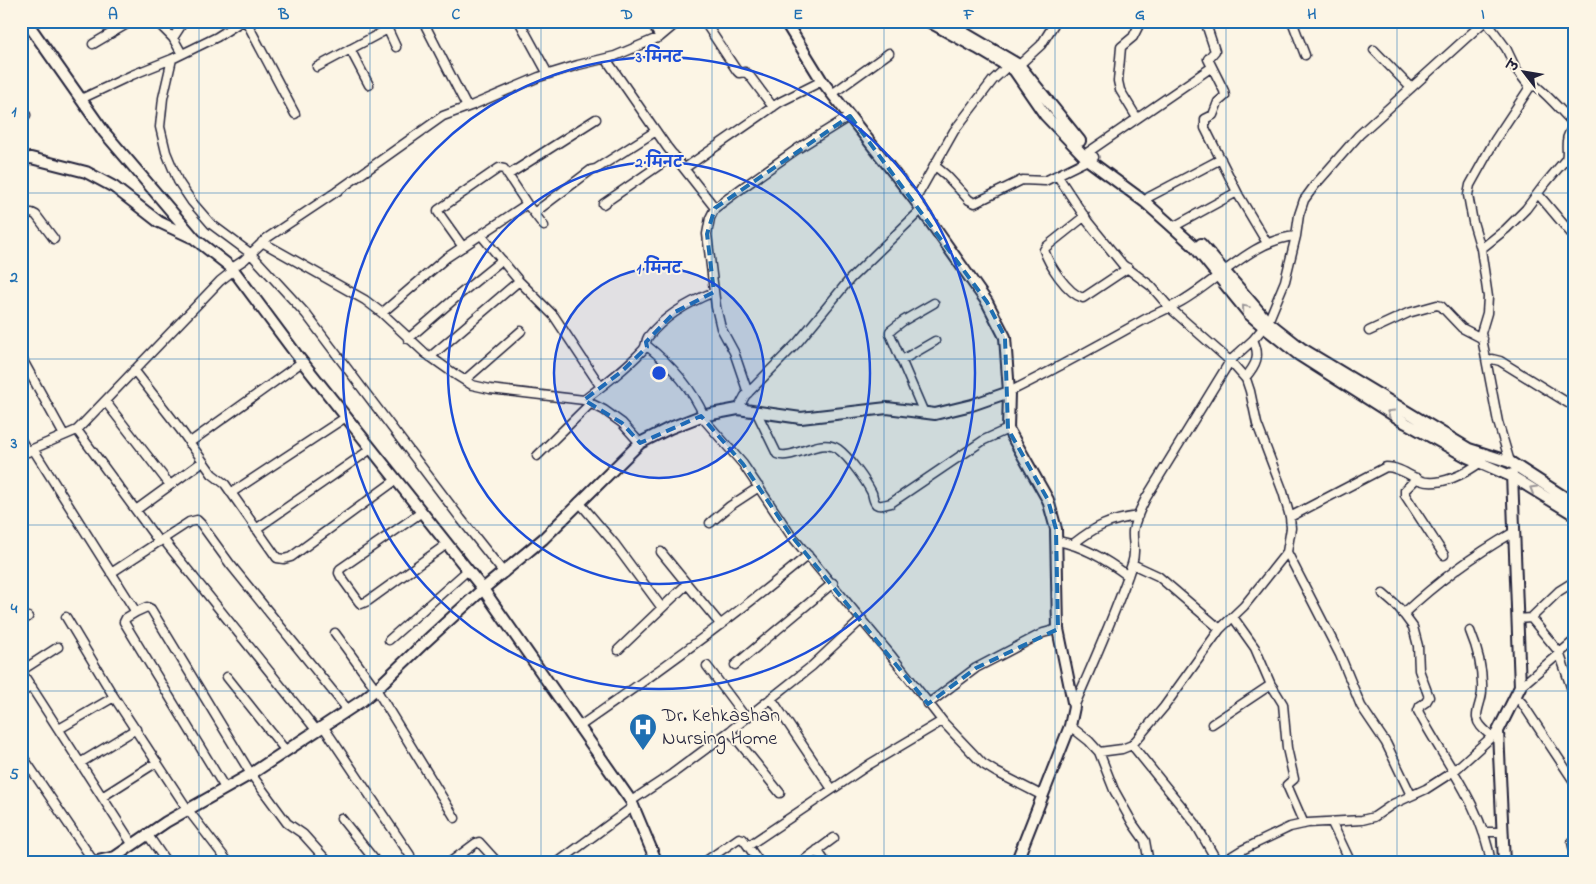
<svg xmlns="http://www.w3.org/2000/svg" width="1596" height="884" font-family="'Indie Flower','Playpen Sans Deva',sans-serif">
<style>
.lines{fill:none;stroke-linecap:round;stroke-linejoin:round}
.minor-casing{stroke:#22223b;stroke-width:11}
.tertiary-casing{stroke:#22223b;stroke-width:14}
.minor{stroke:#fcf5e5;stroke-width:8}
.tertiary{stroke:#fcf5e5;stroke-width:10}
.oneway{stroke:#9a9698}
.marked{fill:#1f6fb2;fill-opacity:0.2;stroke:#1f6fb2;stroke-width:4;stroke-dasharray:10 6;stroke-linejoin:round}
.grid{fill:none;stroke:#1f6fb2;stroke-width:1;stroke-opacity:0.55}
.ring{fill:none;stroke:#1d4ed8;stroke-width:2.5}
.labels{text-anchor:middle;dominant-baseline:central;stroke-width:4;stroke-linejoin:round;paint-order:stroke}
.poi-label{font-size:20px;fill:#22223b;stroke:#fcf5e5;text-anchor:start}
.centre{fill:#1d4ed8;stroke:#fcf5e5;stroke-width:2.5}
.ring-label{font-size:15px;text-anchor:middle;font-weight:bold;fill:#1d4ed8;stroke:#fcf5e5;stroke-width:4;stroke-linejoin:round;paint-order:stroke}
.neatline{fill:none;stroke:#1f6fb2;stroke-width:2}
.grid-label{font-size:16px;text-anchor:middle;font-weight:bold;fill:#1f6fb2}
</style>
<rect width="100%" height="100%" fill="#fcf5e5"/>
<filter id="ink" filterUnits="userSpaceOnUse"><feTurbulence type="fractalNoise" baseFrequency=".02" numOctaves="2"/><feDisplacementMap in="SourceGraphic" scale="10" xChannelSelector="R" yChannelSelector="G"/><feConvolveMatrix kernelMatrix="1 2 1 2 8 2 1 2 1" color-interpolation-filters="sRGB"/></filter>
<g filter="url(#ink)">
<g class="lines">
<g class="minor-casing">
<path id="minor" d="M 156,21 L 173,38
M 242,21 L 217,37 L 172,59 L 163,98 L 160,127 L 166,152 L 178,181 L 192,202 L 211,224 L 250,253 L 306,314 L 461,519 L 504,573
M 246,21 L 295,114
M 384,21 L 396,47
M 423,21 L 467,107
M 519,21 L 548,74
M 650,21 L 660,37
M 704,21 L 737,71 L 739,73 L 745,72 L 749,75 L 773,107
M 1205,21 L 1215,51 L 1208,59 L 1212,67
M 1292,21 L 1305,55
M 1486,21 L 1506,48 L 1516,69 L 1530,87 L 1495,140 L 1470,185 L 1468,195 L 1473,222 L 1481,249 L 1488,297 L 1487,313 L 1481,333 L 1498,422 L 1510,462
M 93,44 L 132,21
M 350,49 L 369,85
M 1374,50 L 1411,88
M 182,54 L 173,38 L 184,21
M 606,59 L 667,147 L 715,208
M 317,67 L 388,29
M 1017,67 L 1041,45 L 1056,21
M 1530,87 L 1536,86 C 1551,98 1562,112 1575,125
M 832,94 L 889,53
M 81,99 L 132,75 L 172,59
M 21,107 L 26,115
M 1137,118 L 1120,90 L 1118,81 L 1121,47 L 1133,37 L 1141,21
M 1084,155 L 1212,67 L 1224,91 L 1225,96 L 1218,102 L 1213,115 L 1205,119 L 1205,128 L 1239,196 L 1267,243
M 934,165 L 946,175 L 969,200 L 975,203 L 1022,180 L 1045,181 L 1094,157
M 685,168 L 780,102 L 822,81
M 508,175 L 596,119
M 1057,175 L 1088,222 L 1123,265 L 1151,286 L 1170,308 L 1230,361 L 1246,379 L 1250,391 L 1257,424 L 1283,492 L 1290,517 L 1291,528 L 1287,552 L 1244,606 L 1220,629 L 1164,707 L 1132,745 L 1122,749 L 1099,752
M 1538,194 L 1575,238
M 915,200 L 954,131 L 993,80 L 1010,64
M 1145,202 L 1149,197 L 1221,159
M 603,204 L 674,155
M 534,213 L 591,170 L 596,169 L 656,131
M 21,215 L 32,213 L 36,215 L 54,239
M 1085,216 L 1046,247 L 1044,250 C 1049,265 1067,293 1083,298 L 1128,268
M 1173,227 L 1237,192
M 481,235 L 519,281 L 554,316 L 601,387
M 262,242 L 365,300 L 382,313 L 425,353 L 456,375 L 472,385 L 490,389 L 584,400 L 604,410 L 622,423 L 640,443
M 463,247 L 438,212 L 438,210 L 499,168 L 504,169 L 527,204 L 544,226
M 1481,249 L 1506,229 L 1526,209 L 1544,185 L 1566,159 C 1568,153 1566,148 1567,141 C 1567,135 1571,130 1575,125
M 232,268 L 244,260 L 267,238 L 336,192 L 443,116 L 473,105 L 539,77 L 578,65 L 615,56 L 660,37 L 679,21
M 382,313 L 446,258 L 527,204
M 1369,331 L 1408,313 L 1437,305 L 1441,306 L 1462,328 L 1483,339
M 408,339 L 460,294 L 502,260
M 646,345 C 670,364 692,388 704,416
M 21,357 L 64,435
M 430,357 L 519,281
M 902,360 L 935,341
M 1487,362 L 1492,359 L 1500,361 L 1568,403 L 1575,403
M 134,370 L 180,429 L 212,474 L 225,484 L 277,558 L 284,559 L 291,557 L 396,480
M 1245,378 C 1256,365 1261,356 1253,340
M 465,380 L 521,331
M 1009,392 C 1054,370 1097,346 1140,322 C 1154,314 1168,309 1182,301 C 1217,281 1254,239 1296,236
M 748,393 L 734,352 L 721,328 L 716,307 L 707,234 L 710,218 L 715,208 L 742,188 L 797,149 L 850,116
M 584,400 C 605,384 625,369 643,350 C 647,346 645,342 648,337 C 665,315 689,302 714,292
M 105,401 L 170,485
M 1568,403 L 1575,394
M 738,409 L 745,396 L 798,342 L 850,279 L 921,210
M 757,413 L 777,454 C 793,461 820,436 838,449 C 849,457 866,481 872,493 C 873,496 873,501 876,504 C 880,507 886,504 891,503 L 984,440 L 1008,429
M 924,413 L 890,334 L 890,331 L 903,321 L 934,303
M 701,416 L 743,464 L 790,534 L 890,654 L 944,723 L 983,764 L 996,772 L 1043,796
M 77,430 L 159,542
M 21,440 L 28,452
M 189,443 L 302,362
M 33,449 L 136,612 L 126,618 L 124,622 L 225,788
M 21,454 L 77,430 L 220,281 L 234,270
M 537,456 L 591,403
M 1417,478 L 1405,490 L 1405,495 L 1444,555
M 231,493 L 346,417
M 579,502 L 614,543 L 662,608
M 136,510 L 202,462
M 422,512 L 340,569 L 339,573 L 341,577 L 359,602 L 361,604 L 368,601 L 447,544
M 1290,517 L 1386,467 C 1398,467 1409,475 1419,480 C 1439,488 1467,473 1482,461
M 710,523 L 730,506 L 759,487
M 256,529 L 371,449
M 163,539 L 317,731
M 1058,541 C 1083,546 1107,560 1128,576
M 1073,544 C 1096,526 1109,520 1138,516
M 661,552 L 687,584
M 1287,552 L 1340,655 L 1361,706 L 1386,743 L 1411,795
M 1132,564 L 1158,576 L 1220,629
M 111,573 L 189,522 L 197,520 L 201,524 L 230,564 L 348,710
M 1383,594 L 1399,608 L 1413,627 L 1418,646 L 1419,670 L 1429,697 L 1426,702 L 1420,706 L 1418,711 C 1444,761 1482,805 1491,863
M 136,612 L 147,607 L 151,609 L 251,774 L 287,823 L 303,834 L 329,863
M 1403,614 C 1437,582 1474,555 1514,532
M 66,617 L 114,697 L 188,810 L 229,863
M 1233,617 L 1255,648 L 1271,685
M 1531,618 L 1559,591 L 1575,581
M 1517,619 L 1531,618 L 1559,652 L 1571,687 L 1575,687
M 21,621 L 28,617
M 1470,631 C 1478,650 1483,670 1482,691 C 1482,700 1476,710 1477,718 C 1478,726 1486,731 1491,736
M 335,633 L 376,689 L 455,818
M 389,640 L 468,570
M 618,650 L 687,584 L 721,625
M 735,665 L 833,583
M 707,666 L 746,718
M 21,671 L 133,845
M 21,671 L 58,647
M 227,677 L 286,751
M 1520,687 L 1575,640
M 21,692 L 32,687
M 1515,696 L 1522,703 L 1575,783
M 771,698 L 832,789
M 928,704 L 976,668 L 1043,633 L 1058,629
M 1074,707 C 1094,660 1116,613 1132,564 C 1137,549 1132,545 1133,531 C 1135,519 1141,508 1146,498 L 1230,361 L 1253,340 L 1268,322 L 1285,281 L 1296,236 L 1299,215 L 1304,200 L 1315,185 L 1359,135 L 1485,21
M 1212,724 L 1269,686 L 1272,686 L 1283,704 L 1287,748 L 1294,779 L 1287,785 L 1304,824
M 323,726 L 410,855
M 580,726 C 658,672 735,616 808,555
M 1070,726 L 1089,741 L 1099,752 L 1114,790 L 1133,824 L 1145,841 L 1149,863
M 59,729 L 114,697
M 730,731 L 780,793
M 1132,745 L 1195,823 L 1218,863
M 21,754 L 94,862
M 80,763 L 136,729
M 102,797 L 157,762
M 631,801 L 672,774 L 730,731 L 812,666 L 862,619
M 341,818 L 377,863
M 1332,823 L 1351,863
M 1483,832 L 1502,832
M 148,835 L 167,863
M 1572,842 L 1575,855
M 748,846 L 870,764 L 942,721
M 817,850 L 826,863
M 449,863 L 476,843 L 479,842 L 498,863
M 557,863 L 634,806
M 703,863 L 739,838 L 743,839 L 760,863
M 800,863 L 834,838
M 1221,863 L 1242,850 L 1290,827 L 1308,823 L 1362,820 L 1374,817 L 1393,804 L 1426,789 L 1454,771 L 1498,731"/>
</g>
<g class="tertiary-casing">
<path id="tertiary" d="M 26,21 L 104,132 L 195,239 L 232,268 L 296,354 L 483,589 L 631,801 L 657,863
M 785,21 L 822,81 L 915,200 L 987,302 L 1005,337 L 1009,392 L 1008,429 L 1048,500 L 1056,529 L 1058,629 L 1074,707 L 1070,726 L 1016,863
M 928,21 L 977,48 L 1014,70 L 1045,115 L 1088,160 L 1145,202 L 1194,246 L 1249,314 L 1264,327 L 1299,355 L 1406,423 L 1467,457 L 1513,477 L 1575,515
M 944,21 L 1019,65 L 1080,141
M 21,159 L 31,158 L 86,172 L 114,187 L 159,222 L 191,237
M 1201,244 L 1268,322 L 1301,348 L 1469,449 L 1510,462 L 1575,504
M 89,863 L 115,857 L 166,822 L 251,774 L 363,700 L 376,689 L 425,642 L 483,589 L 543,539 L 640,443 L 670,428 L 701,416 L 738,409 L 801,418 L 887,408 L 935,414 L 972,405 L 1009,392
M 1504,863 L 1498,731 L 1520,687 L 1512,474"/>
</g>
<use href="#minor" class="minor"/>
<use href="#tertiary" class="tertiary"/>
</g>
<defs><path id="oneway-chevron" d="M-2-3.5L2.5 0L-2 3.5" fill="none" stroke-width="1.6" stroke-linecap="round" stroke-linejoin="round" transform="scale(1.25)"/></defs>
<g class="oneway">
<use href="#oneway-chevron" transform="translate(1245 308) rotate(-130)"/>
<use href="#oneway-chevron" transform="translate(1390 413) rotate(-148)"/>
<use href="#oneway-chevron" transform="translate(1533 489) rotate(-150)"/>
</g>
</g>
<path class="marked" d="M 850,116 L 987,302 L 1005,337 L 1008,429 L 1048,500 L 1056,529 L 1058,629 L 976,668 L 928,704 L 790,534 L 743,464 L 701,416 L 640,443 L 622,423 L 584,400 L 621,372 L 647,347 L 646,342 L 675,312 L 714,292 L 707,234 L 715,208 Z"/>
<path class="grid" d="M 199,21 L 199,863M 370,21 L 370,863M 541,21 L 541,863M 712,21 L 712,863M 884,21 L 884,863M 1055,21 L 1055,863M 1226,21 L 1226,863M 1397,21 L 1397,863M 21,193 L 1575,193M 21,359 L 1575,359M 21,525 L 1575,525M 21,691 L 1575,691"/>
<circle cx="659" cy="373" r="105" fill="#1d4ed8" fill-opacity=".12"/>
<g class="ring">
<circle cx="659" cy="373" r="105"/>
<circle cx="659" cy="373" r="211"/>
<circle cx="659" cy="373" r="316"/>
</g>
<defs>
<g id="hospital-pin" transform="scale(1.4375)"><path d="M0 17L-7.5 6A9.5 9.5 0 1 1 7.5 6Z" fill="#1f6fb2" stroke="#fcf5e5"/><path d="M-5-5h3v3.5h4V-5h3V5h-3V1.5h-4V5h-3Z" fill="#fff"/></g>
</defs>
<g fill-rule="evenodd">
<use href="#hospital-pin" x="643" y="727"/>
</g>
<g class="labels">
<g class="poi-label">
<text x="662" y="716">Dr. Kehkashan<tspan x="662" dy="23">Nursing Home</tspan></text>
</g>
</g>
<circle cx="659" cy="373" r="8" class="centre"/>
<g class="ring-label">
<text x="659" y="62">3 मिनट</text>
<text x="659" y="167">2 मिनट</text>
<text x="659" y="273">1 मिनट</text>
</g>
<rect width="1596" height="884" fill="none" stroke="#fcf5e5" stroke-width="55"/>
<g transform="translate(1524 72) rotate(301)" stroke="#fcf5e5" stroke-width="4" paint-order="stroke">
<path d="M0-4L9 19L0 12L-9 19Z" fill="#22223b"/>
<text y="-8" font-size="14" font-weight="bold" text-anchor="middle" fill="#22223b">उ</text>
</g>
<rect x="28" y="28" width="1540" height="828" class="neatline"/>
<g class="grid-label">
<text x="113" y="19">A</text>
<text x="284" y="19">B</text>
<text x="456" y="19">C</text>
<text x="627" y="19">D</text>
<text x="798" y="19">E</text>
<text x="969" y="19">F</text>
<text x="1140" y="19">G</text>
<text x="1312" y="19">H</text>
<text x="1483" y="19">I</text>
<text x="14" y="116">1</text>
<text x="14" y="282">2</text>
<text x="14" y="448">3</text>
<text x="14" y="613">4</text>
<text x="14" y="779">5</text>
</g>
</svg>
